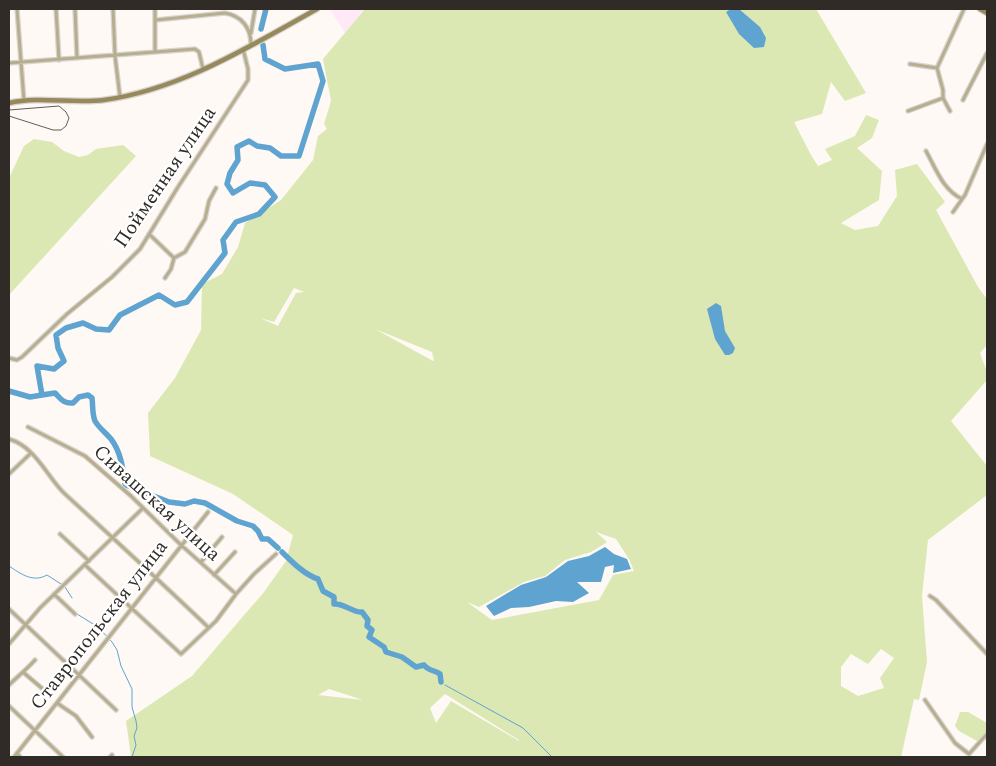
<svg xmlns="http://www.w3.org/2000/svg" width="996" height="766" font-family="Spectral,serif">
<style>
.industrial{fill:#ffe9f7}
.green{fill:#dce8b3;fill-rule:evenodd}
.water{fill:#5fa3d0}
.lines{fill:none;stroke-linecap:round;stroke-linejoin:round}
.stream{stroke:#5fa3d0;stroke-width:1}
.river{stroke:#5fa3d0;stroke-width:5.5}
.street-casing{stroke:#d9d4cf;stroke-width:5.5}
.secondary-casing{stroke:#d9d4cf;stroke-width:7}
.street{stroke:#b7ae8f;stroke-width:3}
.secondary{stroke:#96895b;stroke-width:4.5}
.tram{stroke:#625d59;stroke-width:1}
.labels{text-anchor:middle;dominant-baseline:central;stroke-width:4.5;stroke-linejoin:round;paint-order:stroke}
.street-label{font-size:20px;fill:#302b27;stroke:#fff}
</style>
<rect width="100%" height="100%" fill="#fef9f4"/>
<path class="industrial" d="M 330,9 L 365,9 L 345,33 Z"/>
<path class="green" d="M 365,9 L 816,9 L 866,93 L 845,101 L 831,82 L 822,114 L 794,122 L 811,155 L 818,166 L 832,160 L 825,149 L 855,136 L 866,115 L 879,120 L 872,138 L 857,148 L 882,171 L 879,200 L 841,223 L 855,230 L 878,226 L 897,196 L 895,170 L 917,164 L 945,202 L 936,210 L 978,287 L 987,299 L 987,345 L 980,353 L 987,372 L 987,380 L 951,421 L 987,466 L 987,495 L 928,540 L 922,596 L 927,662 L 919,700 L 914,699 L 901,757 L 131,757 L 126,721 L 192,676 L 264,592 L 286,561 L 293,535 L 233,494 L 150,456 L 148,413 L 175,378 L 201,330 L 202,284 L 222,274 L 238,247 L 245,223 L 281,200 L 313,160 L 318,136 L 327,129 L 324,124 L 331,101 L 323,59 ZM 294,288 L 304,292 L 296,293 L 278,326 L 260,318 L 274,322 ZM 375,329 L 432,352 L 434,360 L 433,361 ZM 596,532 L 616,539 L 629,559 L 634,571 L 613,575 L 599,600 L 492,620 L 467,602 L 479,607 L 524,582 L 545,576 L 565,560 L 591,552 L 607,542 ZM 881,649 L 894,658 L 880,678 L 884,688 L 858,696 L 841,686 L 841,667 L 851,654 L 868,664 ZM 329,689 L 363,700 L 318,695 ZM 445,694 L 519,740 L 519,741 L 451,701 L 436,723 L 430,708 Z
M 34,139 L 52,142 L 64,151 L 79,157 L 88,155 L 96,149 L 123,145 L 136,156 L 9,295 L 9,178 L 24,146 Z
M 960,712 L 968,712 L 987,723 L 987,740 L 977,741 L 959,731 L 955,726 Z"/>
<path class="water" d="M 731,9 L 739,9 L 760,27 L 766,38 L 764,47 L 754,48 L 739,34 L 726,12 Z
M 716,303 L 721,306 L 725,331 L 735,348 L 733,353 L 729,355 L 725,355 L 715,339 L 707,309 Z
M 605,547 L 614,554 L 627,559 L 631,569 L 613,573 L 614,565 L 605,567 L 601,582 L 577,582 L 589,593 L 573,602 L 556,601 L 529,607 L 511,608 L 494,616 L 486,606 L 521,585 L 546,577 L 568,561 L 589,556 Z"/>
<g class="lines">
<path class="stream" d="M 9,566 C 21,574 33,583 47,575 L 61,584
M 65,587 L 72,598
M 77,614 L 98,627 L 112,642 L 117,650 L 121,666 L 132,689 L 132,707 L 136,721 L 137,728 L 134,736 L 136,745 L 132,757
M 445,685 L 523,728 L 552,757"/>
<path class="river" d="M 261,29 L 266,9
M 9,391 L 30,397 L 42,395 L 37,366 L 54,369 L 64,361 L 58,348 L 56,335 L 66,328 L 83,323 L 96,329 L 109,330 L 120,315 L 159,295 L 175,305 L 187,302 L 225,253 L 223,240 L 236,222 L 259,214 L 275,197 L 265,185 L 250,183 L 233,193 L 227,184 L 230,173 L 238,160 L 237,147 L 249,141 L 257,146 L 270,148 L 281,156 L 299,156 L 323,81 L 318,64 L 285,69 L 265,59 L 263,45
M 42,395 L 55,393 C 61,399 64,404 73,403 L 79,397 L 88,395 L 92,398 C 93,405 92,414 95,421 C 99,428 106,433 111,439 C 121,452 123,469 125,484
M 126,485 L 169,502 L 185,504 L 194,501 L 205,503 L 237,521 L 253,526 L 258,531 L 262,539 L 268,539 L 278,548
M 282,552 C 292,562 305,575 318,579 L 323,591 L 334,597 L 334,604 C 344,603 353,613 362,612 L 368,620 L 367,626 L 372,630 L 369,637 L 384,647 L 386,652 L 402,657 L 416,667 L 424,665 C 428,671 435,670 440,674 L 441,682"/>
<g class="street-casing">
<path id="street" d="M 17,9 L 24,101
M 56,9 L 59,60
M 75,9 L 77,58
M 113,9 L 115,56 L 120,97
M 155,9 L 155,52
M 156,20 L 225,13 C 242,16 251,28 251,45
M 251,33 L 255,9
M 9,63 L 195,49 L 199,52 L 203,69
M 910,64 L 937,68
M 943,98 L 943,90 L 937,68 L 964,9
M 943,98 L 950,111
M 963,100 L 987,53
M 908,111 L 943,98
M 926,151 C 936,169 943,190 962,199
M 953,212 L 965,195 L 987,144
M 149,234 L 174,258
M 165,278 L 171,269 L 174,258 L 185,252 L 205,219 L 209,201 L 216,188
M 9,358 L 17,360 L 22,357 L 67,314 L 112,277 L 140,249 L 178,187 L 248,80 L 248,69 L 243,49
M 28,427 L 85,456 L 131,496 L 181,545 L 236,594
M 9,439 C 36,447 47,477 65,494 C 113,538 161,582 208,627
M 9,474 L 31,453
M 60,534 L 89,561
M 201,562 L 222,537
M 85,565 L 181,654 L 216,621 L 236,594 L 254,574 L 276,554
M 214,575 L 235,552
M 54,594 L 75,614
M 930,596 L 936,600 L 987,654
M 9,609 L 116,710
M 9,644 L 40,608 L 143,508
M 24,673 L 44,690
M 9,685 C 18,676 26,670 35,660
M 925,700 L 955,743 L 969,754 L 987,734
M 57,703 L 76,716 L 92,737
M 9,706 L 63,757
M 17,753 L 20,757
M 14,757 L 208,512
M 110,757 L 112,755"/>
</g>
<g class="secondary-casing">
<path id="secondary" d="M 980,9 L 987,13
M 9,103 C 40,96 73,104 104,100 C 182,89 250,46 317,9"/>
</g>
<use href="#street" class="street"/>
<use href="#secondary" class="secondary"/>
<path class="tram" d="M 9,110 L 59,106 L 66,112 L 69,118 L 66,126 L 61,130 L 53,130 L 9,116"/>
</g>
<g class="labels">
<g class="street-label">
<text transform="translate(165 177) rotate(-56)">Пойменная улица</text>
<text transform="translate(157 503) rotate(42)">Сивашская улица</text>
<text transform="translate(99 625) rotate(-52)">Ставропольская улица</text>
</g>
</g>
<rect width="996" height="766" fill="none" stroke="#302b27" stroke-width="20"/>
</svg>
